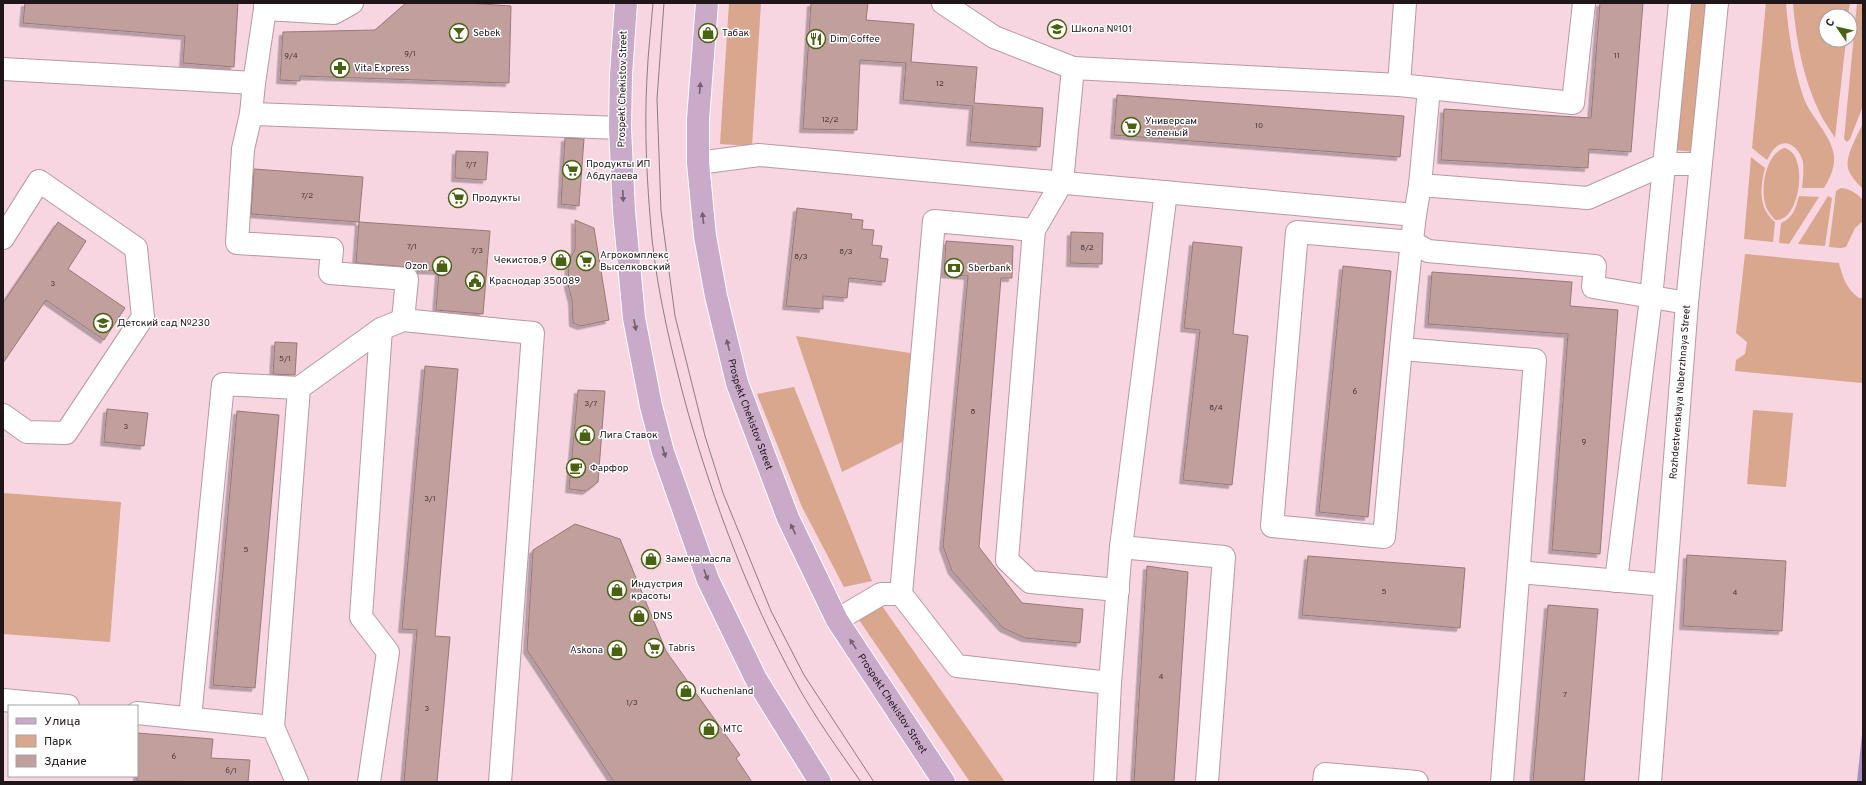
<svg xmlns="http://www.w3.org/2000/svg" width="1866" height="785" font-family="Overpass,sans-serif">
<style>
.green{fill:#d9a68e}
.water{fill:#a592c3}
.building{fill:#c09f9d;stroke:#997978;filter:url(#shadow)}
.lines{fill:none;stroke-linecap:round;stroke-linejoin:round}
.minor-casing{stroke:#b899a4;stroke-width:24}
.major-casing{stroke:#fff;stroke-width:24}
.minor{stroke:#fff;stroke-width:22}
.major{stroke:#caaac9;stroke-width:22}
.tram{stroke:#927b84;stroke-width:1}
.oneway{fill:#756071}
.labels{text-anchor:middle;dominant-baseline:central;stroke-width:3;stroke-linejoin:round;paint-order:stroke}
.number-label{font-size:8px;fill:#48383a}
.poi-label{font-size:10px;fill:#201519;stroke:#fff;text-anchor:start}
.street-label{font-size:10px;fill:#201519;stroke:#fff}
</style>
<defs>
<filter id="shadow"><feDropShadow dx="-3.5" dy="3.5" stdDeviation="0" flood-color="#0004"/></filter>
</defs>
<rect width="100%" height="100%" fill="#f7d5e1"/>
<path class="green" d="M 729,3 L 761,3 L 752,146 L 720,144 Z
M 1686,3 L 1706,3 L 1695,152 L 1675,150 Z
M 1766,3 L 1786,3 C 1788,32 1794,69 1803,96 C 1810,117 1831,134 1834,156 C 1835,168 1830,178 1824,188 L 1802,188 C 1803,179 1804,171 1803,162 C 1801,151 1788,136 1776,147 C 1772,150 1770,155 1767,160 L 1752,148 Z
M 1793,3 L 1850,3 L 1848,16 L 1826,16 L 1826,40 L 1846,40 L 1835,138 C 1830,129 1823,121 1819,111 C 1803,78 1796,40 1793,3 Z
M 1857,3 L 1863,3 L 1863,106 L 1850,139 L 1847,142 L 1844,139 Z
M 1863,123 L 1863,189 C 1858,184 1852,178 1849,171 C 1843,159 1858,135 1863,123 Z
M 1784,148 C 1810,153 1800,223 1775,220 C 1772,216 1768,212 1766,207 C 1760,190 1765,155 1784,148 Z
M 1751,157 L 1765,168 C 1760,188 1758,208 1775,222 L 1773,242 L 1744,239 Z
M 1841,188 C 1851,189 1856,193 1863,200 L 1863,221 L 1855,228 L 1846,247 L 1841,248 L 1829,247 L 1836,191 Z
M 1799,196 L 1819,197 L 1789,244 L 1779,243 L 1781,223 C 1793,218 1796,208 1799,196 Z
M 1828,196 L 1832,198 L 1825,246 L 1798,244 Z
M 1745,254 L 1839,263 C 1842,276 1847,290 1859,298 L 1863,298 L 1862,383 L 1735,371 L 1736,360 L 1745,354 L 1747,342 L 1736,333 Z
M 796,336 L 917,354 L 910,438 L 842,472 Z
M 794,387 L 872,581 L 844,587 L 802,507 L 757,394 Z
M 1753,410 L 1793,413 L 1786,487 L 1747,484 Z
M 3,493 L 121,502 L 110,642 L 3,634 Z
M 880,603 L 1005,782 L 970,782 L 857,617 Z"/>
<path class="water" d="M 1863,725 L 1863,782 L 1857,782 Z"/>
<path class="building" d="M 25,3 L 238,3 L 234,67 L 183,63 L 185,36 L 23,23 Z
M 406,3 L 468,3 L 511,6 L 509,83 L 300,76 L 300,81 L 280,80 L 283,32 L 375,30 Z
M 811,3 L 868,3 L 866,20 L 914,24 L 911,62 L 977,67 L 974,103 L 1043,108 L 1040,147 L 970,142 L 973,106 L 903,100 L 906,63 L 860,60 L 857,130 L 803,129 Z
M 1600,3 L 1643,3 L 1631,152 L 1589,149 L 1588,168 L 1441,160 L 1444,109 L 1591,118 Z
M 1117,95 L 1404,116 L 1400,157 L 1114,135 Z
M 565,138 L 584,139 L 579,206 L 561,204 Z
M 456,151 L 488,152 L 486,180 L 455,178 Z
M 254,169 L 363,177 L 359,222 L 251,214 Z
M 797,208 L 852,214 L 851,219 L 863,220 L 862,229 L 874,230 L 872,245 L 882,246 L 880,258 L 888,259 L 885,282 L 849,278 L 847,298 L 823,296 L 823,309 L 786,306 Z
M 575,220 L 594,228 L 609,320 L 581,326 L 573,323 L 572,300 L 568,285 L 569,261 L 575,249 Z
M 58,222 L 86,241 L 68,269 L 125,308 L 104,340 L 46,300 L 3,363 L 3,303 Z
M 359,222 L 490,231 L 483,314 L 436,310 L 439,271 L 415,270 L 408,267 L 356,263 Z
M 1071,232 L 1103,233 L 1102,264 L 1070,263 Z
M 946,241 L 1013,246 L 1012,278 L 1001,278 L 979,547 L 1022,603 L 1083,609 L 1080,643 L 1025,638 L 1003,628 L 952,571 L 943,546 L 968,276 L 944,274 Z
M 1193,242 L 1242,247 L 1233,334 L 1248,336 L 1232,485 L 1183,480 L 1200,330 L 1184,328 Z
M 1343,266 L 1391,271 L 1368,517 L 1319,512 Z
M 1432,272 L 1572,282 L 1570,306 L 1618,310 L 1600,554 L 1552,550 L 1568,334 L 1428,324 Z
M 275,342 L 297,343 L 295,375 L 273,374 Z
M 425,366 L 458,369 L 435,636 L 450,637 L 437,782 L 404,782 L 417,630 L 402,629 Z
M 578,390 L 605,391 L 598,482 L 586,491 L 569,489 Z
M 107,409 L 148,413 L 144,446 L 104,442 Z
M 237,411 L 279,415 L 255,688 L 213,685 Z
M 575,524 L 620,539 L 666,651 L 740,755 L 736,758 L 752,782 L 614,782 L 527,650 L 533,550 Z
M 1687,555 L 1786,561 L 1782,631 L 1683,626 Z
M 1308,556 L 1465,568 L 1460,628 L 1302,615 Z
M 1147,566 L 1188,572 L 1174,782 L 1134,782 Z
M 1548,605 L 1598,609 L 1584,782 L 1533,782 Z
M 137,733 L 213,739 L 211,758 L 250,760 L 248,782 L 137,781 Z"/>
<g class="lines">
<g class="minor-casing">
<g id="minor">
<path d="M 943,3 L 994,37 L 1073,68 L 1062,182 L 1034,230 L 1007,560 L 1030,582 L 1118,590"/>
<path d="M 265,9 L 334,13 L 352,3"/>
<path d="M 1073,68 L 1399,85 L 1573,103 L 1584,3"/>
<path d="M 3,69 L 254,83 L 251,114 L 243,149 L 237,243 L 332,249 L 330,273 L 407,279 L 403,320"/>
<path d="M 254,83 L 265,9 L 265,3"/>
<path d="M 1399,85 L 1405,3"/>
<path d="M 251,114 L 620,128"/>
<path d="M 698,163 L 759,155 L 1415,215 L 1420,185 L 1588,198 L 1665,164 L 1700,164"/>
<path d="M 1420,185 L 1429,89"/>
<path d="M 1415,215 C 1402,322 1394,430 1384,537 L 1272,526 L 1297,232 L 1412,242 L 1428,251 L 1595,266 L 1593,287 L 1687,303"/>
<path d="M 1034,230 L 934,221 L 901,594 L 957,666 L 1110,683"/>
<path d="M 3,238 L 39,181 L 136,248 L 143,317 L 66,433 L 27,432 L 3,415"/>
<path d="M 1402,349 L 1535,360 L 1502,782"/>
<path d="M 1121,547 L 1166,192"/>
<path d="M 1519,572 L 1665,585"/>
<path d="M 1616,581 L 1651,298 L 1680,3"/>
<path d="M 837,620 L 881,594 L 901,594"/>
<path d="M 3,700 L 68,706"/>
<path d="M 137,713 L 273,727 L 297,782"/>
<path d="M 190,718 L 223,384 L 299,388"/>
<path d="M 273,727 L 299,388 L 381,329 L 403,320 L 533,333 L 500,782"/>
<path d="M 369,782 L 388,652 L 361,617 L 381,329"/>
<path d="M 1105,782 L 1110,683 L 1121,547 L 1224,557 L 1207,782"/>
<path d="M 1324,782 L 1325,774 L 1417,782"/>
<path id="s1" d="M 1650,782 L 1687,303 L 1717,3"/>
</g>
</g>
<g class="major-casing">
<g id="major">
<path d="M 626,3 L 621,75 L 620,128 L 624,211 L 634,318 L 651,406 L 663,452 L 708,580 L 756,679 L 820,782"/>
<path id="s2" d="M 707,3 L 698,119 L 698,163 L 705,236 L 716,296 L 737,383 L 788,518 L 837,620 L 944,782"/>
</g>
</g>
<use href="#minor" class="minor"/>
<use href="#major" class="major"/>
<path class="tram" d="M 653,3 C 651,28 648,53 647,77 C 644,131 647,185 652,239 C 658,296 672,353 687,409 C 714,503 748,595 795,681 C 814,716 838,749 861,782
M 664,3 L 657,99 L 661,211 L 675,316 L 705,436 L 723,493 L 771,611 L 804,675 L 874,782"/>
</g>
<defs><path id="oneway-solid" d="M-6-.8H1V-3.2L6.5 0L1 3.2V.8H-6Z"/></defs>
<g class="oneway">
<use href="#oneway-solid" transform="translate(700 88) rotate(-85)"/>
<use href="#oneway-solid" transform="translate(623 196) rotate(88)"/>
<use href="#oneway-solid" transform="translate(703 218) rotate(-96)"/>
<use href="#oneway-solid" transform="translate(635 325) rotate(79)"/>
<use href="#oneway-solid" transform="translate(728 345) rotate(-104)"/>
<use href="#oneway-solid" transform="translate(664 452) rotate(73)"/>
<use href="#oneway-solid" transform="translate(793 529) rotate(-116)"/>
<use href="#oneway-solid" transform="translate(706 575) rotate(70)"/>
<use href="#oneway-solid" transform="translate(853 644) rotate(-123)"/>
</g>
<defs>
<g id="school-ring" transform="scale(1)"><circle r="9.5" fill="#fff" stroke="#496211" stroke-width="1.5"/><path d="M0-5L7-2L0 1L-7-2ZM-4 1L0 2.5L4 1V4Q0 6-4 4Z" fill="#496211"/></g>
<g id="bar-ring" transform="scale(1)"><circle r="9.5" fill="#fff" stroke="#496211" stroke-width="1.5"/><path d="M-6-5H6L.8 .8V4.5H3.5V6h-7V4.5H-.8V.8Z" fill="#496211"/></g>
<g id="shop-ring" transform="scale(1)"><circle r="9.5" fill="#fff" stroke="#496211" stroke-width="1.5"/><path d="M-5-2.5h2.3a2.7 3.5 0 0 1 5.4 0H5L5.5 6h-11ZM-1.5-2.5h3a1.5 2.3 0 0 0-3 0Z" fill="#496211"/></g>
<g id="restaurant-ring" transform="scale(1)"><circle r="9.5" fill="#fff" stroke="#496211" stroke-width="1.5"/><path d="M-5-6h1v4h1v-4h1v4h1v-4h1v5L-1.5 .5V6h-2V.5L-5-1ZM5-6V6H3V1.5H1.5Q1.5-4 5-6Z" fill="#496211"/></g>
<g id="pharmacy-ring" transform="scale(1)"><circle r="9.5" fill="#fff" stroke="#496211" stroke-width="1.5"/><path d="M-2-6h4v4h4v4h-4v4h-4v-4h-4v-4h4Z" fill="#496211"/></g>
<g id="supermarket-ring" transform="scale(1)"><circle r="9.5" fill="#fff" stroke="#496211" stroke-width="1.5"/><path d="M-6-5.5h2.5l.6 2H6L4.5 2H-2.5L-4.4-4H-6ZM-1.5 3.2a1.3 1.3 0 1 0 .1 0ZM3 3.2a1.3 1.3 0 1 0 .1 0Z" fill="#496211"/></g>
<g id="bank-ring" transform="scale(1)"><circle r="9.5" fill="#fff" stroke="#496211" stroke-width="1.5"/><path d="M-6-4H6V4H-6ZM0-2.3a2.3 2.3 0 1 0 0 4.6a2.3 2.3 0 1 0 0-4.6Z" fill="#496211"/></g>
<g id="civic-ring" transform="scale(1)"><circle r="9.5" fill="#fff" stroke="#496211" stroke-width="1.5"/><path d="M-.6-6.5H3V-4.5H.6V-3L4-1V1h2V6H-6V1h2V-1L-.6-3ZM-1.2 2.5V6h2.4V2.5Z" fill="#496211"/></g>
<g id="cafe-ring" transform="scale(1)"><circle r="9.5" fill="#fff" stroke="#496211" stroke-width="1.5"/><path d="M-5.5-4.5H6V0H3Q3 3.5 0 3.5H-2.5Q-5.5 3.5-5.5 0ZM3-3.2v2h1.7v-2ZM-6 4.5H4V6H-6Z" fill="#496211"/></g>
</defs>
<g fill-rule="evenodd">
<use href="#school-ring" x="1057" y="29"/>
<use href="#bar-ring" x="459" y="33"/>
<use href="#shop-ring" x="708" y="33"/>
<use href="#restaurant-ring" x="816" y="39"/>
<use href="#pharmacy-ring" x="340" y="68"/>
<use href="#supermarket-ring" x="1131" y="127"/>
<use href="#supermarket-ring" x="572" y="170"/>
<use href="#supermarket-ring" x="458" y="198"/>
<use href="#shop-ring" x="561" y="260"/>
<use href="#supermarket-ring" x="586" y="261"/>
<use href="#shop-ring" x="442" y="266"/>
<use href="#bank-ring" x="954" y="268"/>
<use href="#civic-ring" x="475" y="281"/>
<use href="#school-ring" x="103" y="323"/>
<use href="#shop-ring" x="585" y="435"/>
<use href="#cafe-ring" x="576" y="468"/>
<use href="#shop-ring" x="651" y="559"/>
<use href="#shop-ring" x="617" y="590"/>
<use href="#shop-ring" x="639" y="616"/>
<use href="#supermarket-ring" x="654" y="648"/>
<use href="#shop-ring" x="617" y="650"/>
<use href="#shop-ring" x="686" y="691"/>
<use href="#shop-ring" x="709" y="729"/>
</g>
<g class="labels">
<g class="number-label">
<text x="410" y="54">9/1</text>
<text x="291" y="56">9/4</text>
<text x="1617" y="56">11</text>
<text x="940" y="84">12</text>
<text x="830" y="120">12/2</text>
<text x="1259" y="126">10</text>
<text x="471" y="165">7/7</text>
<text x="307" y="196">7/2</text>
<text x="412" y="247">7/1</text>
<text x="1087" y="248">8/2</text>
<text x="477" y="251">7/3</text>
<text x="846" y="252">8/3</text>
<text x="801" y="257">8/3</text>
<text x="53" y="284">3</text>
<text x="285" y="359">5/1</text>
<text x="1355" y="392">6</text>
<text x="591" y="404">3/7</text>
<text x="1216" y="408">8/4</text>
<text x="973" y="412">8</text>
<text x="126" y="427">3</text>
<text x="1584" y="442">9</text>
<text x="430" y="499">3/1</text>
<text x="246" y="550">5</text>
<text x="1384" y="592">5</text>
<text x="1735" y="593">4</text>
<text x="1161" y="677">4</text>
<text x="1565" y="695">7</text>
<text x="632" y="703">1/3</text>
<text x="427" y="709">3</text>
<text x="174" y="757">6</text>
<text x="231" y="771">6/1</text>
</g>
<g class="poi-label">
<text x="1071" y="29">Школа №101</text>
<text x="473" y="33">Sebek</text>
<text x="722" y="33">Табак</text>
<text x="830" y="39">Dim Coffee</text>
<text x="354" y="68">Vita Express</text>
<text x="1145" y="121">Универсам<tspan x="1145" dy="12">Зеленый</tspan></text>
<text x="586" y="164">Продукты ИП<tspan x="586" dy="12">Абдулаева</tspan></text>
<text x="472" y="198">Продукты</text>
<text x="600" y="255">Агрокомплекс<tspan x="600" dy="12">Выселковский</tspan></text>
<text x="547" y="260" text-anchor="end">Чекистов,9</text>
<text x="428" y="266" text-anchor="end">Ozon</text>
<text x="968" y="268">Sberbank</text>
<text x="489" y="281">Краснодар 350089</text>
<text x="117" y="323">Детский сад №230</text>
<text x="599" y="435">Лига Ставок</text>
<text x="590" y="468">Фарфор</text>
<text x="665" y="559">Замена масла</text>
<text x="631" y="584">Индустрия<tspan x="631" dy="12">красоты</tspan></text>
<text x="653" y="616">DNS</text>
<text x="668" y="648">Tabris</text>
<text x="603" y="650" text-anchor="end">Askona</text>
<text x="700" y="691">Kuchenland</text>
<text x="723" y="729">МТС</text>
</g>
<g class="street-label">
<text transform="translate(623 89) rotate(-89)">Prospekt Chekistov Street</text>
<text stroke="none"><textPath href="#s1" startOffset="391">Rozhdestvenskaya Naberzhnaya Street</textPath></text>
<text stroke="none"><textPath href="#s2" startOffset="418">Prospekt Chekistov Street</textPath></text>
<text stroke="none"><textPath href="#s2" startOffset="742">Prospekt Chekistov Street</textPath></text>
</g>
</g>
<rect width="1866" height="785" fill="none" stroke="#201519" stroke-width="8"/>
<rect x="8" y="705" width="130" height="72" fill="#ffffff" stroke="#a6a1a3"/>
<rect x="16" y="718" width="20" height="6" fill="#caaac9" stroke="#a6a1a3"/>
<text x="44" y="725" font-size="12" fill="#201519">Улица</text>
<rect x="16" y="735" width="20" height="12" fill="#d9a68e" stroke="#a6a1a3"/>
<text x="44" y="745" font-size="12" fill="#201519">Парк</text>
<rect x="16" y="755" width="20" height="12" fill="#c09f9d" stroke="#a6a1a3"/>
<text x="44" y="765" font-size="12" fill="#201519">Здание</text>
<g transform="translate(1838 28) rotate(304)"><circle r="19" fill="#ffffff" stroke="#a6a1a3"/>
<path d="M0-3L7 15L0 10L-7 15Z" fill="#496211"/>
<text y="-6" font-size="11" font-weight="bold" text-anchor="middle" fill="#201519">С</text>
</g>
</svg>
